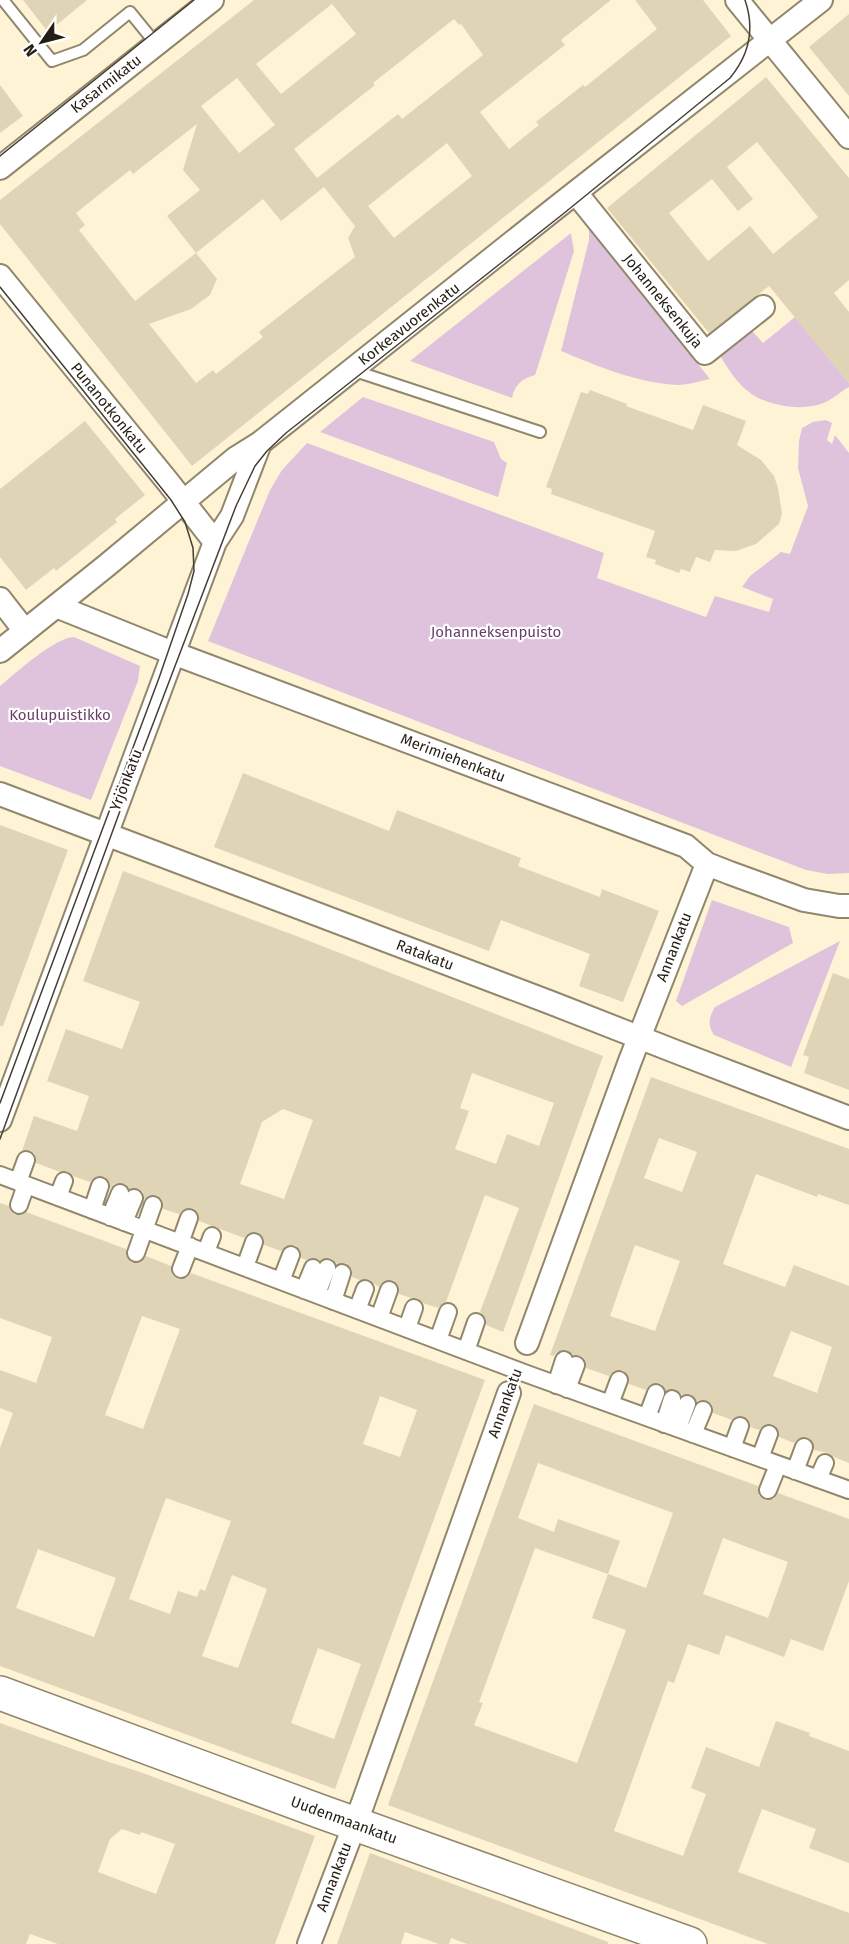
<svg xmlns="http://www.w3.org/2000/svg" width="849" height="1944" font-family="'Fira Sans',sans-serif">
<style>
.green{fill:#dfc3dc}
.building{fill:#e0d4b7;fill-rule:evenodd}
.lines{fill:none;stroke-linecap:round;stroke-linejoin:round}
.service-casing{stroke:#91876c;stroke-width:14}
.pedestrian-casing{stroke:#91876c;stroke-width:20}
.minor-casing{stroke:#91876c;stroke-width:26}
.primary-casing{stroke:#91876c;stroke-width:36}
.service{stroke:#fff;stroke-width:10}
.pedestrian{stroke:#fff;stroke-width:16}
.minor{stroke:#fff;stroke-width:22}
.primary{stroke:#fff;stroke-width:33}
.tram{stroke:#464033;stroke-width:1.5}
.labels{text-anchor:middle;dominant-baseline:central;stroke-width:4.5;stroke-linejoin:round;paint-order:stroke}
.street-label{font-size:15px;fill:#231e14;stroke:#fff}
.park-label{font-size:15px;fill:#693f66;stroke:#fff}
</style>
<rect width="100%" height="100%" fill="#fff3d5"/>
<path class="green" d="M 589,229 L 710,379 C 700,381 688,385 678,385 C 637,383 597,366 561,351 L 589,240 Z
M 571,233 L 574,251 L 539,363 L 535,375 C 522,379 515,384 512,398 L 410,361 Z
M 795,317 L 849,383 L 849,387 C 840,392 831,401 821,404 C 799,411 767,406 749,392 C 735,382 726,365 717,351 L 747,325 L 763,343 Z
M 363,397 L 494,442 L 501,459 L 507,463 L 498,497 L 320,432 Z
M 826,420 L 832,423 L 827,440 L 832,444 L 835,435 L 849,453 L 849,873 L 828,874 L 806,870 L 208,641 L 270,490 L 282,470 L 307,443 L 604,553 L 597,578 L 706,617 L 715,596 L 769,612 L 773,599 L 742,587 L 750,576 L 781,552 L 790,554 L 808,506 L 798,468 L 799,441 L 802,428 L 813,422 Z
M 74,637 L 140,666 L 138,681 L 91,800 L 0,766 L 0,686 C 17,672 54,638 74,637 Z
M 712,900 L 789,927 L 793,943 L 682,1006 L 676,1001 Z
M 840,941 L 791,1067 L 714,1035 C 707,1025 709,1017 715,1007 Z"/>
<path class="building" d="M 23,0 L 87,0 L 48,32 Z
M 254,0 L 611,0 L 561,40 L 565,45 L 480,112 L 509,149 L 539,125 L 536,122 L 583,85 L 585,87 L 657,29 L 635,0 L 703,0 L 731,36 L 192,466 L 0,224 L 0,200 ZM 332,4 L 356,34 L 281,94 L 256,64 ZM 454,19 L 459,25 L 461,24 L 483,55 L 402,119 L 398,114 L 317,178 L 294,149 L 375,85 L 373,83 ZM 237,78 L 275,125 L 239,153 L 201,106 ZM 197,124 L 183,170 L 200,190 L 167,216 L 196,253 L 135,301 L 79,230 L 85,225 L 76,213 L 130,170 L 133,174 ZM 447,143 L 472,176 L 394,238 L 368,206 ZM 324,187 L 355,226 L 348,238 L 355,257 L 259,332 L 263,337 L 216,374 L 213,370 L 196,383 L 149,324 L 191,309 L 210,295 L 217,279 L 196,253 L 263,199 L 281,221 Z
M 849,14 L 849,96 L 809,47 Z
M 766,77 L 849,178 L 849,280 L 834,293 L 849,312 L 849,383 L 769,286 L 709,333 L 607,208 ZM 757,142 L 818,217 L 773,254 L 750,226 L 708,261 L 669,213 L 712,179 L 738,211 L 753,199 L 727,167 Z
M 0,85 L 23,116 L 0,133 Z
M 590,390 L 627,404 L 626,406 L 693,430 L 703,405 L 746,421 L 737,445 L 761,460 L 774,476 L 778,488 L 782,514 L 779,524 L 756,544 L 736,551 L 715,550 L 710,562 L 696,557 L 690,572 L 681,569 L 679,573 L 655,564 L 656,560 L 646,557 L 655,531 L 551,494 L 552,489 L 546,487 L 581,392 L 588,394 Z
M 85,421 L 145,495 L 115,519 L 117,522 L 56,571 L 54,568 L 26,590 L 0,557 L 0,489 Z
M 243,773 L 389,831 L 397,810 L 521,858 L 518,866 L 600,897 L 602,889 L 659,911 L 623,1002 L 579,986 L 590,954 L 501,920 L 489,951 L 214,847 Z
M 0,825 L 68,850 L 3,1026 L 0,1026 Z
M 123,871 L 299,937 L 603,1056 L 503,1332 L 486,1325 L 486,1319 L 480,1312 L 519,1208 L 485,1195 L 446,1302 L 438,1308 L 423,1303 L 418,1298 L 411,1298 L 399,1294 L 399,1288 L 393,1280 L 387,1280 L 379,1287 L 368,1279 L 360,1280 L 352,1277 L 352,1270 L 346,1263 L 337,1264 L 331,1258 L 326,1258 L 320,1260 L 312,1258 L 306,1260 L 301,1258 L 301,1253 L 295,1245 L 289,1245 L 281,1251 L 264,1245 L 264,1240 L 258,1232 L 252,1232 L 244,1238 L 199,1221 L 199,1216 L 193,1208 L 187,1208 L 179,1214 L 163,1209 L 163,1203 L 157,1195 L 151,1195 L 144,1200 L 143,1192 L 139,1189 L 129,1189 L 125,1184 L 119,1183 L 114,1184 L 110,1189 L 110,1183 L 104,1176 L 97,1176 L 90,1182 L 73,1176 L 67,1171 L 60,1172 L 36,1163 L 36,1158 L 34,1153 L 29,1150 L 22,1151 L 34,1116 L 77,1131 L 89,1096 L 47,1081 L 66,1029 L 122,1049 L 140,1002 L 83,981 ZM 472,1073 L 554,1103 L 539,1146 L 507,1134 L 496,1164 L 455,1149 L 469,1111 L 460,1108 ZM 283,1109 L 313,1120 L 284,1199 L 240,1184 L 262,1122 Z
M 833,973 L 849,979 L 849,1090 L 804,1073 L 809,1057 L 803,1055 Z
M 651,1077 L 849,1149 L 849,1205 L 818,1194 L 817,1197 L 756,1174 L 723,1264 L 785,1287 L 794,1265 L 849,1286 L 849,1463 L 834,1457 L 829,1453 L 814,1450 L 812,1441 L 807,1437 L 798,1439 L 794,1443 L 779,1437 L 777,1428 L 772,1424 L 763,1426 L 759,1430 L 750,1427 L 748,1420 L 743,1416 L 738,1416 L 732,1420 L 713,1413 L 713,1408 L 711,1403 L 702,1400 L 697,1401 L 690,1394 L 682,1395 L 675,1389 L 666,1391 L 664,1386 L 659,1383 L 650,1385 L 646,1390 L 629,1384 L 629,1378 L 623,1370 L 617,1370 L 609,1376 L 586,1368 L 586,1363 L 584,1358 L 579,1355 L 573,1355 L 567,1350 L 557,1352 L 554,1356 L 550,1355 ZM 659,1138 L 697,1152 L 682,1192 L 644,1178 ZM 635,1245 L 680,1261 L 655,1331 L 610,1316 ZM 791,1331 L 832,1347 L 817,1393 L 773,1376 Z
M 0,1203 L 9,1206 L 11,1211 L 15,1215 L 22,1215 L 26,1212 L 126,1249 L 126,1255 L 132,1263 L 138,1263 L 146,1256 L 171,1266 L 172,1275 L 178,1279 L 187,1278 L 191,1273 L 485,1380 L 335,1789 L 0,1666 L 0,1448 L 13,1413 L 0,1408 L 0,1370 L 36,1383 L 52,1337 L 0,1318 ZM 142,1316 L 180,1329 L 143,1429 L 105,1415 ZM 380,1396 L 417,1410 L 400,1457 L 363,1444 ZM 166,1498 L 231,1521 L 205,1591 L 200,1589 L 197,1597 L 178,1591 L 170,1614 L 129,1599 ZM 38,1549 L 116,1578 L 94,1637 L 16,1608 ZM 232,1575 L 267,1589 L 238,1668 L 202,1656 ZM 318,1648 L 361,1664 L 334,1739 L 291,1723 Z
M 534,1404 L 758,1486 L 759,1496 L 765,1500 L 774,1499 L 778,1493 L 849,1519 L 849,1581 L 823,1651 L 791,1639 L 784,1657 L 726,1635 L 719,1655 L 688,1644 L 674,1683 L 668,1681 L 614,1831 L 683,1856 L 706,1794 L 691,1788 L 706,1747 L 759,1767 L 776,1721 L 810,1733 L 809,1736 L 849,1751 L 849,1863 L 809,1848 L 816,1829 L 762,1809 L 738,1872 L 849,1913 L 849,1944 L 768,1944 L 388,1805 ZM 538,1463 L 673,1513 L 646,1588 L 608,1574 L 592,1618 L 626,1630 L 577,1763 L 474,1725 L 483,1703 L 479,1702 L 535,1548 L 608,1574 L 620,1541 L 558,1519 L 554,1532 L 518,1518 ZM 723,1538 L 788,1562 L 768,1618 L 703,1594 Z
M 0,1723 L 109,1762 L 137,1771 L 315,1836 L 275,1944 L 58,1944 L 30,1934 L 26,1944 L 0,1944 ZM 122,1829 L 140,1835 L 141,1832 L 175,1844 L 156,1894 L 98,1872 L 110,1839 Z
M 370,1853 L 608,1942 L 608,1944 L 467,1944 L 451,1938 L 449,1944 L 439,1944 L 405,1932 L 401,1944 L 337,1944 Z"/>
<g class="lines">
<g class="service-casing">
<path id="service" d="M 3,0 L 52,61 L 83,50 L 130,12 L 156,44
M 352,370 L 540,432"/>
</g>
<g class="pedestrian-casing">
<path id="pedestrian" d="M 0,1175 L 527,1374 L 849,1490
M 18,1182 L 26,1160
M 58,1197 L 64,1181
M 19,1205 L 26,1185
M 92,1210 L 100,1186
M 110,1217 L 120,1193
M 124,1222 L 134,1198
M 180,1243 L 189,1218
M 206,1252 L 212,1236
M 136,1253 L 153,1205
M 245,1267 L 254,1242
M 181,1269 L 190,1246
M 281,1281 L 291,1255
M 304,1290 L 313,1268
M 317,1294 L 327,1268
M 333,1301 L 342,1273
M 357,1310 L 365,1289
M 379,1318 L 389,1290
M 407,1328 L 414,1308
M 438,1340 L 448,1312
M 466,1351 L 476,1322
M 556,1385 L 564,1360
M 567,1389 L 576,1365
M 610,1404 L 619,1380
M 647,1417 L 656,1393
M 664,1424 L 672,1399
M 678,1428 L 687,1404
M 693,1434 L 703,1410
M 732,1448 L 740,1426
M 760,1458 L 769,1434
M 795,1471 L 804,1447
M 818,1479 L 825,1463
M 768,1490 L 778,1465"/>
</g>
<g class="minor-casing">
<path id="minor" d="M 737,0 L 849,137
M 0,168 L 212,0
M 576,193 L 705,353 L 763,307
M 0,276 L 168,482 L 215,542
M 0,599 L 25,631
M 56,606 L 173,653 L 686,846 L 707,864 L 730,873 L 804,900 L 839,906 L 849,906
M 0,651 L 106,566 L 236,458 L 260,443 L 557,207 L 821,0
M 0,794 L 549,1002 L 674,1051 L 849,1118
M 0,1120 L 215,542 L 232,516 L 260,443
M 527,1343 L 630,1061 L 707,864
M 309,1944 L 363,1803 L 509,1393"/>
</g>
<g class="primary-casing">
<path id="primary" d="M 0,1693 L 319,1811 L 690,1944"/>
</g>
<use href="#service" class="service"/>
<use href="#pedestrian" class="pedestrian"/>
<use href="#minor" class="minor"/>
<use href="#primary" class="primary"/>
<path class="tram" d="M 0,156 L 194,0
M 0,287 L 171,500 L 185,522 L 193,548 L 194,571 L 188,594 L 159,678 L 0,1103
M 0,1139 L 124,800 L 236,506 L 255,466 L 267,451 L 286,433 L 563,214 L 730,78 C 750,54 755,29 745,0"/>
</g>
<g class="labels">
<g class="street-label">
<text transform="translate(106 84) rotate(-38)">Kasarmikatu</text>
<text transform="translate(663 301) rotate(51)">Johanneksenkuja</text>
<text transform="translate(409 324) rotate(-38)">Korkeavuorenkatu</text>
<text transform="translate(109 408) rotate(51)">Punanotkonkatu</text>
<text transform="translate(453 758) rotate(21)">Merimiehenkatu</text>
<text transform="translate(126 780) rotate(-69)">Yrjönkatu</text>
<text transform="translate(674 947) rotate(-69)">Annankatu</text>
<text transform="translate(425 955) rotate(21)">Ratakatu</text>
<text transform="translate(505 1403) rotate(-70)">Annankatu</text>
<text transform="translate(344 1820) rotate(20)">Uudenmaankatu</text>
<text transform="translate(334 1877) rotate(-69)">Annankatu</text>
</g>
<g class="park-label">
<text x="496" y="632">Johanneksenpuisto</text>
<text x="60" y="715">Koulupuistikko</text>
</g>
</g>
<g transform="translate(42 42) rotate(235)" stroke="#ffffff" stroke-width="4.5" paint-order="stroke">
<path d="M0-4.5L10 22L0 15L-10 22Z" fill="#231e14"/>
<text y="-9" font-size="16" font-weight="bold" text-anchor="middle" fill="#231e14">N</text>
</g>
</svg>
